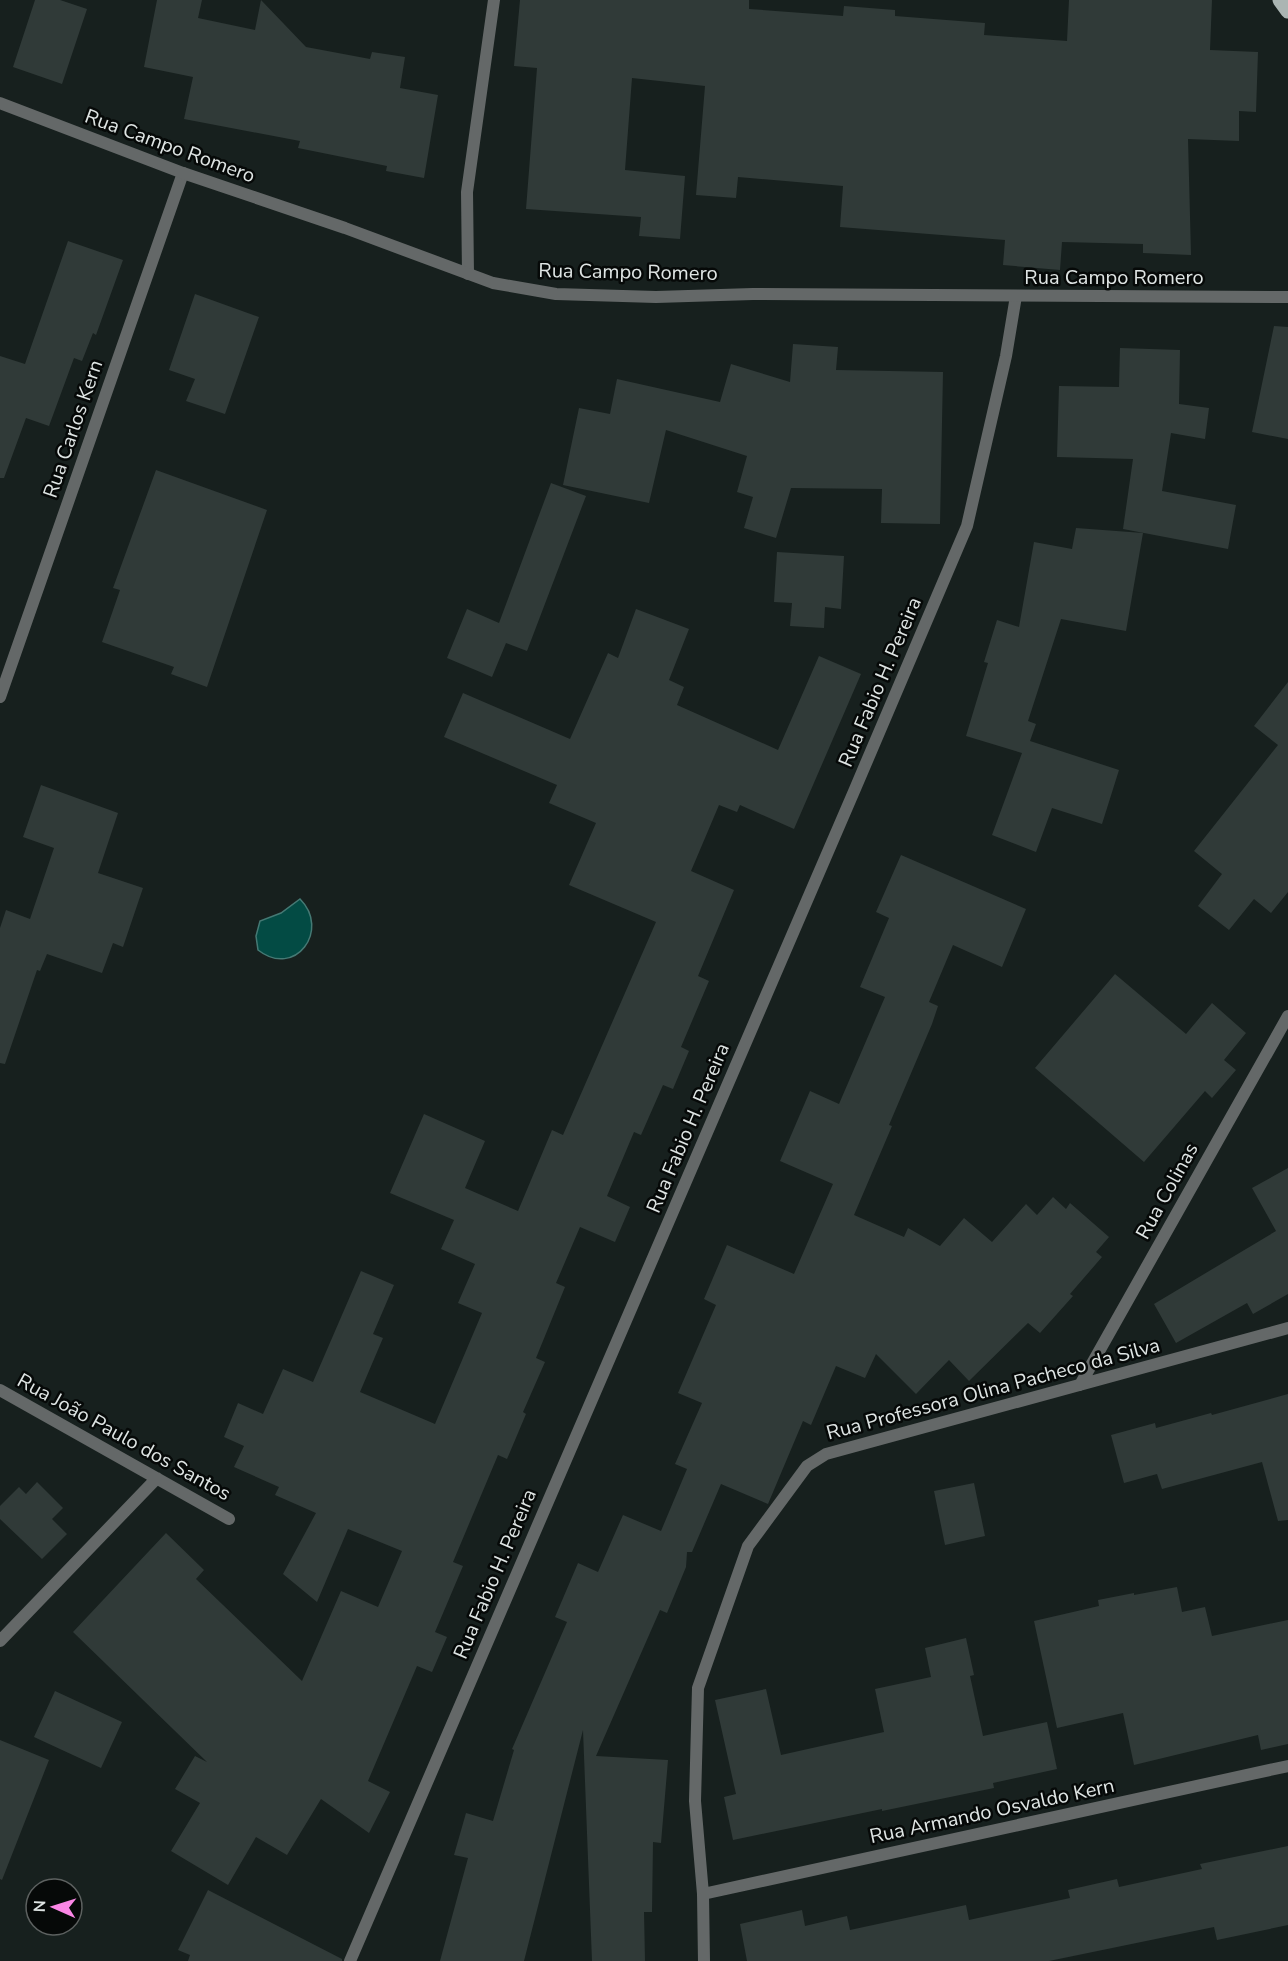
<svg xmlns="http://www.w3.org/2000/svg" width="1288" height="1961" font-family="'Nunito Sans',sans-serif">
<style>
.water{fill:#034b44;stroke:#457974;stroke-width:1.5}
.building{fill:#303a38}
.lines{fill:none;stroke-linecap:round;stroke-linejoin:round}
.service{stroke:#646868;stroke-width:12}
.minor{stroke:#646868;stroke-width:12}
.tertiary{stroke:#646868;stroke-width:12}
.primary{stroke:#abb5b3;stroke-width:15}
.labels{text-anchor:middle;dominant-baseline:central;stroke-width:5;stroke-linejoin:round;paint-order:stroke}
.street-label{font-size:20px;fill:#dfe5e4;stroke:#060908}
</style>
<rect width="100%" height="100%" fill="#17201e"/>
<path class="water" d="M 300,899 C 331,930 295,979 258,950 L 256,936 L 260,921 L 281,913 Z"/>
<path class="building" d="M 35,0 L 60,0 L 87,9 L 62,84 L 13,67 Z
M 157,0 L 202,0 L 198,18 L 255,30 L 261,0 L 306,47 L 370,59 L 372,52 L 405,57 L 400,88 L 438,95 L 424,178 L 386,171 L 387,166 L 298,148 L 300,141 L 184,119 L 193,77 L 144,67 Z
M 520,0 L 749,0 L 749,9 L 843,16 L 844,6 L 895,10 L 895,16 L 985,23 L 984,35 L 1067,41 L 1069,0 L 1212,0 L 1210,50 L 1258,52 L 1256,112 L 1239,111 L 1239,141 L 1188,139 L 1191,255 L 1143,253 L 1143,244 L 1062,242 L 1060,270 L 1003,265 L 1005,240 L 840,227 L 843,186 L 738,177 L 736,198 L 696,195 L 705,86 L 632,78 L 625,170 L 685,176 L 680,239 L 639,236 L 641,217 L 526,209 L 537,68 L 514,66 Z
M 68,241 L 123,260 L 96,335 L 93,333 L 82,361 L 74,358 L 49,426 L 26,418 L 4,478 L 0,478 L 0,356 L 25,364 Z
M 195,294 L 259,317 L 225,414 L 186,401 L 195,379 L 169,370 Z
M 1274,326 L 1288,327 L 1288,439 L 1252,432 Z
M 793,344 L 838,347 L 836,370 L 943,372 L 940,524 L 881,523 L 882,489 L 791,488 L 776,538 L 744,528 L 753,497 L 737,492 L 747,456 L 666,430 L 649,503 L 563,485 L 579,408 L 610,414 L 617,379 L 720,402 L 731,364 L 790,382 Z
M 1120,348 L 1180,350 L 1179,404 L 1209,408 L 1205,439 L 1171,433 L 1162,491 L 1236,505 L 1228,549 L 1123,529 L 1133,459 L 1057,457 L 1059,386 L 1119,387 Z
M 156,470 L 267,510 L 207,687 L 171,674 L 174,667 L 102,642 L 120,590 L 113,588 Z
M 551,483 L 586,496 L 527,651 L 506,643 L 492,677 L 447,658 L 467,609 L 499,623 Z
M 1076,528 L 1143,533 L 1126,631 L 1061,619 L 1028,721 L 1036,724 L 1030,741 L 1119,770 L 1102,824 L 1052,808 L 1036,852 L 992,835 L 1022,753 L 966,736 L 988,663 L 984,662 L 997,620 L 1019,627 L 1034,542 L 1072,549 Z
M 777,552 L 844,556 L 841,609 L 825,607 L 824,628 L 790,626 L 792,603 L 774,602 Z
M 636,609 L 689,629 L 669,680 L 684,687 L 677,705 L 778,750 L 819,656 L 861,674 L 794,829 L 740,805 L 737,812 L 719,805 L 691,871 L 734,890 L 698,976 L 709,981 L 681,1047 L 689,1051 L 673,1089 L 663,1085 L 641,1135 L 634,1132 L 607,1196 L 630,1207 L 615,1242 L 580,1227 L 556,1283 L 565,1287 L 536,1358 L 545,1362 L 523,1412 L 526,1414 L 507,1459 L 498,1455 L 453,1562 L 463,1566 L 435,1632 L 447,1637 L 432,1672 L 417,1666 L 368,1781 L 390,1792 L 369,1833 L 321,1799 L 287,1855 L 256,1837 L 228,1885 L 171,1851 L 200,1803 L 175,1789 L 195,1756 L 207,1762 L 73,1632 L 166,1533 L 204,1570 L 196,1579 L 302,1681 L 341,1591 L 378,1607 L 402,1551 L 348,1529 L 317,1602 L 283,1574 L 316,1513 L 275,1495 L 279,1487 L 234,1467 L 244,1446 L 224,1437 L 238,1403 L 263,1414 L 283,1369 L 313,1382 L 361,1271 L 394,1285 L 373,1334 L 383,1338 L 360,1392 L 435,1424 L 482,1313 L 458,1303 L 475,1264 L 441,1249 L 454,1220 L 390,1193 L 424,1114 L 485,1141 L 465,1188 L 518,1211 L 552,1130 L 563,1135 L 656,922 L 569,885 L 596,823 L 549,803 L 557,785 L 444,737 L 463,693 L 570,739 L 608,653 L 618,658 Z
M 1288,682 L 1288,892 L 1271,913 L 1254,899 L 1229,930 L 1198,906 L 1222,874 L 1194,851 L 1278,745 L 1254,726 Z
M 41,785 L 118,813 L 98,873 L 143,888 L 123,947 L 113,943 L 102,973 L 47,954 L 40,971 L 37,970 L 5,1064 L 0,1063 L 0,928 L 6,910 L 30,919 L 54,848 L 23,837 Z
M 901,855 L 1026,909 L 1002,967 L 953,945 L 929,1002 L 938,1006 L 932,1024 L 889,1125 L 892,1126 L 854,1215 L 904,1237 L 908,1228 L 940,1246 L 964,1218 L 992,1242 L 1026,1204 L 1037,1215 L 1053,1197 L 1066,1209 L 1070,1203 L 1109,1237 L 1096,1252 L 1102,1257 L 1070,1294 L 1073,1296 L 1040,1333 L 1028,1323 L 969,1381 L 949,1360 L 916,1394 L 876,1354 L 865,1378 L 836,1366 L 811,1425 L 803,1421 L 768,1504 L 721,1484 L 692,1552 L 687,1552 L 686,1567 L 667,1613 L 660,1610 L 596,1756 L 668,1760 L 661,1843 L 653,1842 L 652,1912 L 644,1912 L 645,1961 L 592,1961 L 583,1730 L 524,1961 L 440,1961 L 468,1858 L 454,1855 L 466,1813 L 493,1821 L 514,1750 L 512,1749 L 567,1622 L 555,1617 L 578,1563 L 598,1572 L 623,1515 L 661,1531 L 687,1469 L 675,1464 L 702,1403 L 678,1393 L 716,1305 L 704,1299 L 727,1245 L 794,1274 L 833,1184 L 780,1161 L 810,1091 L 839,1104 L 885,997 L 860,987 L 889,918 L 876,912 Z
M 1115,974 L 1186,1034 L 1212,1003 L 1246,1033 L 1224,1060 L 1236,1070 L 1212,1098 L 1205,1091 L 1144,1162 L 1035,1068 Z
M 1288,1168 L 1288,1294 L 1253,1314 L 1247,1303 L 1176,1343 L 1154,1304 L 1276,1231 L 1252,1188 Z
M 1288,1394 L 1288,1520 L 1278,1521 L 1262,1462 L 1162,1489 L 1157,1474 L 1124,1483 L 1111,1435 L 1155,1423 L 1156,1428 L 1211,1413 L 1212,1415 Z
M 37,1482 L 63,1508 L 52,1519 L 67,1534 L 42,1559 L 0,1519 L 0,1506 L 19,1487 L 26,1494 Z
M 974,1483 L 985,1536 L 945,1545 L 934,1491 Z
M 1177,1587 L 1182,1612 L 1205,1607 L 1212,1636 L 1288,1620 L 1288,1744 L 1261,1750 L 1258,1735 L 1134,1765 L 1123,1713 L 1057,1728 L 1034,1621 L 1099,1606 L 1098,1600 L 1134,1593 L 1134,1595 Z
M 966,1638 L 974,1675 L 970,1676 L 983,1736 L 1047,1722 L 1057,1769 L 993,1783 L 994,1788 L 882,1811 L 882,1809 L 733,1840 L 724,1797 L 736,1794 L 715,1700 L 766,1689 L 781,1755 L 884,1732 L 875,1689 L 931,1677 L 925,1648 Z
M 55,1691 L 122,1722 L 101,1768 L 34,1737 Z
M 0,1740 L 49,1760 L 2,1880 L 0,1879 Z
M 1288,1846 L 1288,1925 L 1217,1940 L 1214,1927 L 1049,1961 L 747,1961 L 740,1924 L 802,1910 L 805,1926 L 847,1916 L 850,1930 L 966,1905 L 969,1920 L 1070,1898 L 1068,1890 L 1117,1879 L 1119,1887 L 1202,1869 L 1200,1864 Z
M 208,1890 L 342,1959 L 342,1961 L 188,1961 L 190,1955 L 178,1950 Z"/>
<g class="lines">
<path class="service" d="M 468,274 L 467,192 L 494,0"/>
<path class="minor" d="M 0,697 L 183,173
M 1080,1385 L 1288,1016
M 0,1390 L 229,1519
M 0,1641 L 157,1478
M 703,1894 L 1288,1766
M 350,1961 L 855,789 L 967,526 L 1006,356 L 1016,296
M 704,1961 L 703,1894 L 695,1801 L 698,1688 L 748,1546 L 807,1466 L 826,1454 L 1288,1328"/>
<path class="tertiary" d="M 0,103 L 183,173 L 345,228 L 493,283 L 556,294 L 656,297 L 753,294 L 1288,297"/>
<path class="primary" d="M 1280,0 L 1288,11"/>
</g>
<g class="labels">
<g class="street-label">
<text transform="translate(170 146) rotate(20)">Rua Campo Romero</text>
<text transform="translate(628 272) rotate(1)">Rua Campo Romero</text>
<text x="1114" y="277">Rua Campo Romero</text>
<text transform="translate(73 429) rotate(-71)">Rua Carlos Kern</text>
<text transform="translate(880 682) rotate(-67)">Rua Fabio H. Pereira</text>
<text transform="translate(688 1128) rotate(-67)">Rua Fabio H. Pereira</text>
<text transform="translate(1167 1191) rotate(-61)">Rua Colinas</text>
<text transform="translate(993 1389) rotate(-15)">Rua Professora Olina Pacheco da Silva</text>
<text transform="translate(124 1437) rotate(29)">Rua João Paulo dos Santos</text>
<text transform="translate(495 1574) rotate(-67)">Rua Fabio H. Pereira</text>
<text transform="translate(992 1811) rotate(-12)">Rua Armando Osvaldo Kern</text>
</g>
</g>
<g transform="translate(54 1907) rotate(273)"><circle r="28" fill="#060908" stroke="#5d6160" stroke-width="1.5"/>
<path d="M0-4.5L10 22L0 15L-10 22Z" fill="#fb87e6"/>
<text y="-9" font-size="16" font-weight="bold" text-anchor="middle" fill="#dfe5e4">N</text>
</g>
</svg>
